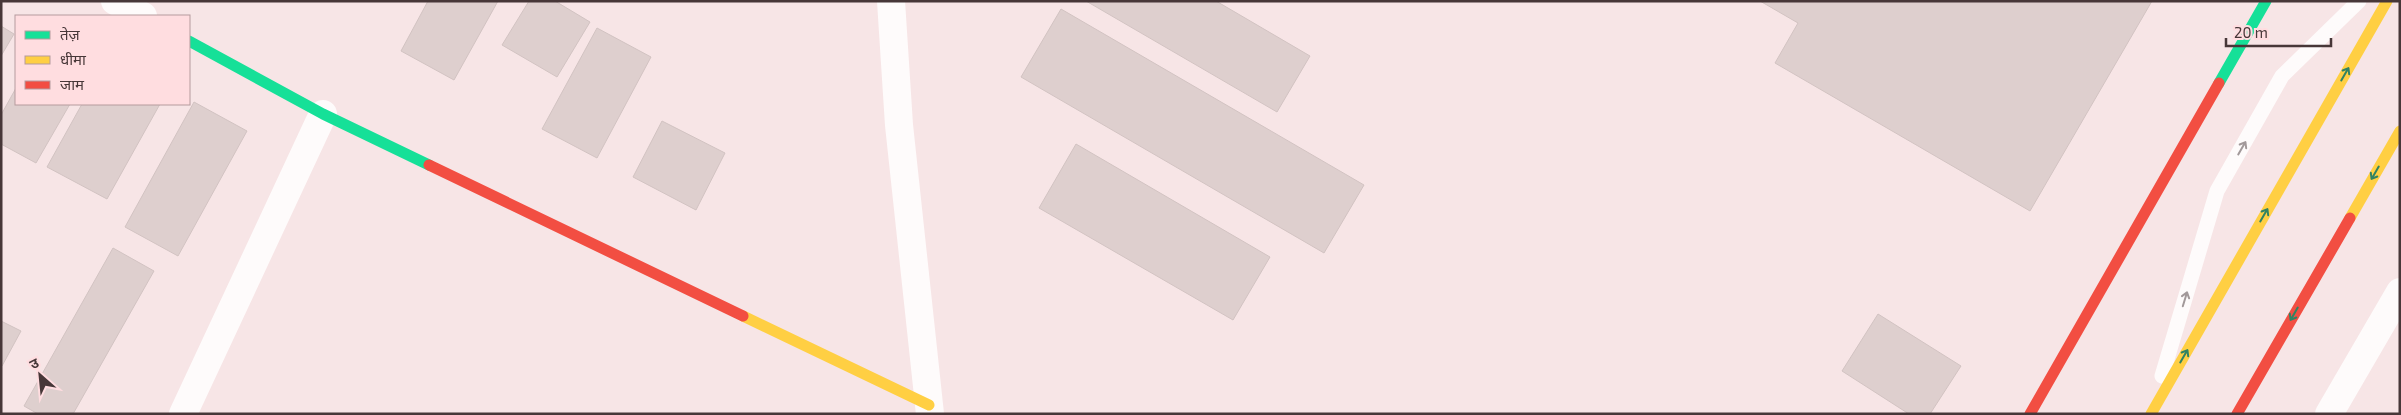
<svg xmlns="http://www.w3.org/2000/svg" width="2401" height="415" font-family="'Exo 2','Noto Sans Devanagari',sans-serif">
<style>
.building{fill:#decfce;stroke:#d2c3c2}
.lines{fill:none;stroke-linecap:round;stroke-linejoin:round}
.lane{stroke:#fefbfb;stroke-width:15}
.street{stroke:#fefbfb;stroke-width:28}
.fast{stroke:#16e098;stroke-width:11}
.slow{stroke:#ffcf43;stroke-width:11}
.jam{stroke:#f24e42;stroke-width:11}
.oneway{stroke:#318363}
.oneway2{stroke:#a2999a}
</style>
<rect width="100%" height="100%" fill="#f7e5e6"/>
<path class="building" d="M 428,1 L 498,1 L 454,80 L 401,51 Z
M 529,1 L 555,1 L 590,22 L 557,77 L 502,45 Z
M 1086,1 L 1216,1 L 1310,56 L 1277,112 Z
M 1760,1 L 2152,1 L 2030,211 L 1775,63 L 1798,23 Z
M 1061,9 L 1364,185 L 1324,253 L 1021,77 Z
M 1,26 L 14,34 L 1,56 Z
M 597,28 L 651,57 L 597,158 L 542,129 Z
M 16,88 L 16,104 L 70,104 L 36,163 L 1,144 L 1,115 Z
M 194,102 L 247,131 L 178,256 L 125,227 Z
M 82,104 L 160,104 L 107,199 L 47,167 Z
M 662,121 L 725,153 L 696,210 L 633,177 Z
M 1076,144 L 1270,257 L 1233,320 L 1039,208 Z
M 113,248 L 154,271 L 73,414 L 38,414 L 24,406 Z
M 1878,314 L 1961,366 L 1930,414 L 1909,414 L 1842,371 Z
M 1,321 L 21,331 L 2,366 L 1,366 Z"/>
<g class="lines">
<path class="lane" d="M 2162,376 L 2217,191 L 2282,76 L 2359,1"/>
<path class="street" d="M 115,1 L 143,16
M 891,1 L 899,125 L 930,414
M 183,414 L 323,114
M 2329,414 L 2400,292"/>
<path class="fast" d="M 189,41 L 323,114 L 429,165
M 2219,83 L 2266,1"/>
<path class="slow" d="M 2350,218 L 2400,131
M 743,316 L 929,405
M 2151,414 L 2387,1"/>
<path class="jam" d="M 429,165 L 743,316
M 2030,414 L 2219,83
M 2237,414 L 2350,218"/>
</g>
<defs><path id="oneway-shaft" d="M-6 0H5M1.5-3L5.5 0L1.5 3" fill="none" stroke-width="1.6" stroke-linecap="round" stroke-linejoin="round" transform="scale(1.25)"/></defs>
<g class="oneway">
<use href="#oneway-shaft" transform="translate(2345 74) rotate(-60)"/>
<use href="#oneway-shaft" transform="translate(2375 173) rotate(120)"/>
<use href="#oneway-shaft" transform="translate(2264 215) rotate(-60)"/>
<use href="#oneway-shaft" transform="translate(2294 314) rotate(120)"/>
<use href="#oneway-shaft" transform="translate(2184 356) rotate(-60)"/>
</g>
<g class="oneway2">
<use href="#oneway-shaft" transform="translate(2242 148) rotate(-60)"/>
<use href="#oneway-shaft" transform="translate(2185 299) rotate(-73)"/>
</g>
<rect width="2401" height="415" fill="none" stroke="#473738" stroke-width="5"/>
<rect x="15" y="15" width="175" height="90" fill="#ffdde0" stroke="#b59b9d"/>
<rect x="25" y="31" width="25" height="8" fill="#16e098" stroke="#b59b9d"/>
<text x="60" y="40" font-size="15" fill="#473738">तेज़</text>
<rect x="25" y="56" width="25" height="8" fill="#ffcf43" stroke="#b59b9d"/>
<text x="60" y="65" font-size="15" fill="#473738">धीमा</text>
<rect x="25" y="81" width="25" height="8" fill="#f24e42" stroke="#b59b9d"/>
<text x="60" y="90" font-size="15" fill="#473738">जाम</text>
<g transform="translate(40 375) rotate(333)" stroke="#ffdde0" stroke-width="4" paint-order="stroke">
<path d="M0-4L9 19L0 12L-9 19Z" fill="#473738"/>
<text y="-8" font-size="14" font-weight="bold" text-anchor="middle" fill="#473738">उ</text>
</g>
<path d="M2226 38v8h105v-8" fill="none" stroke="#473738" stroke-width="2.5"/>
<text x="2234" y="38" font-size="15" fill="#473738" stroke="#ffdde0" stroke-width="4" paint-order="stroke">20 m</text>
</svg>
